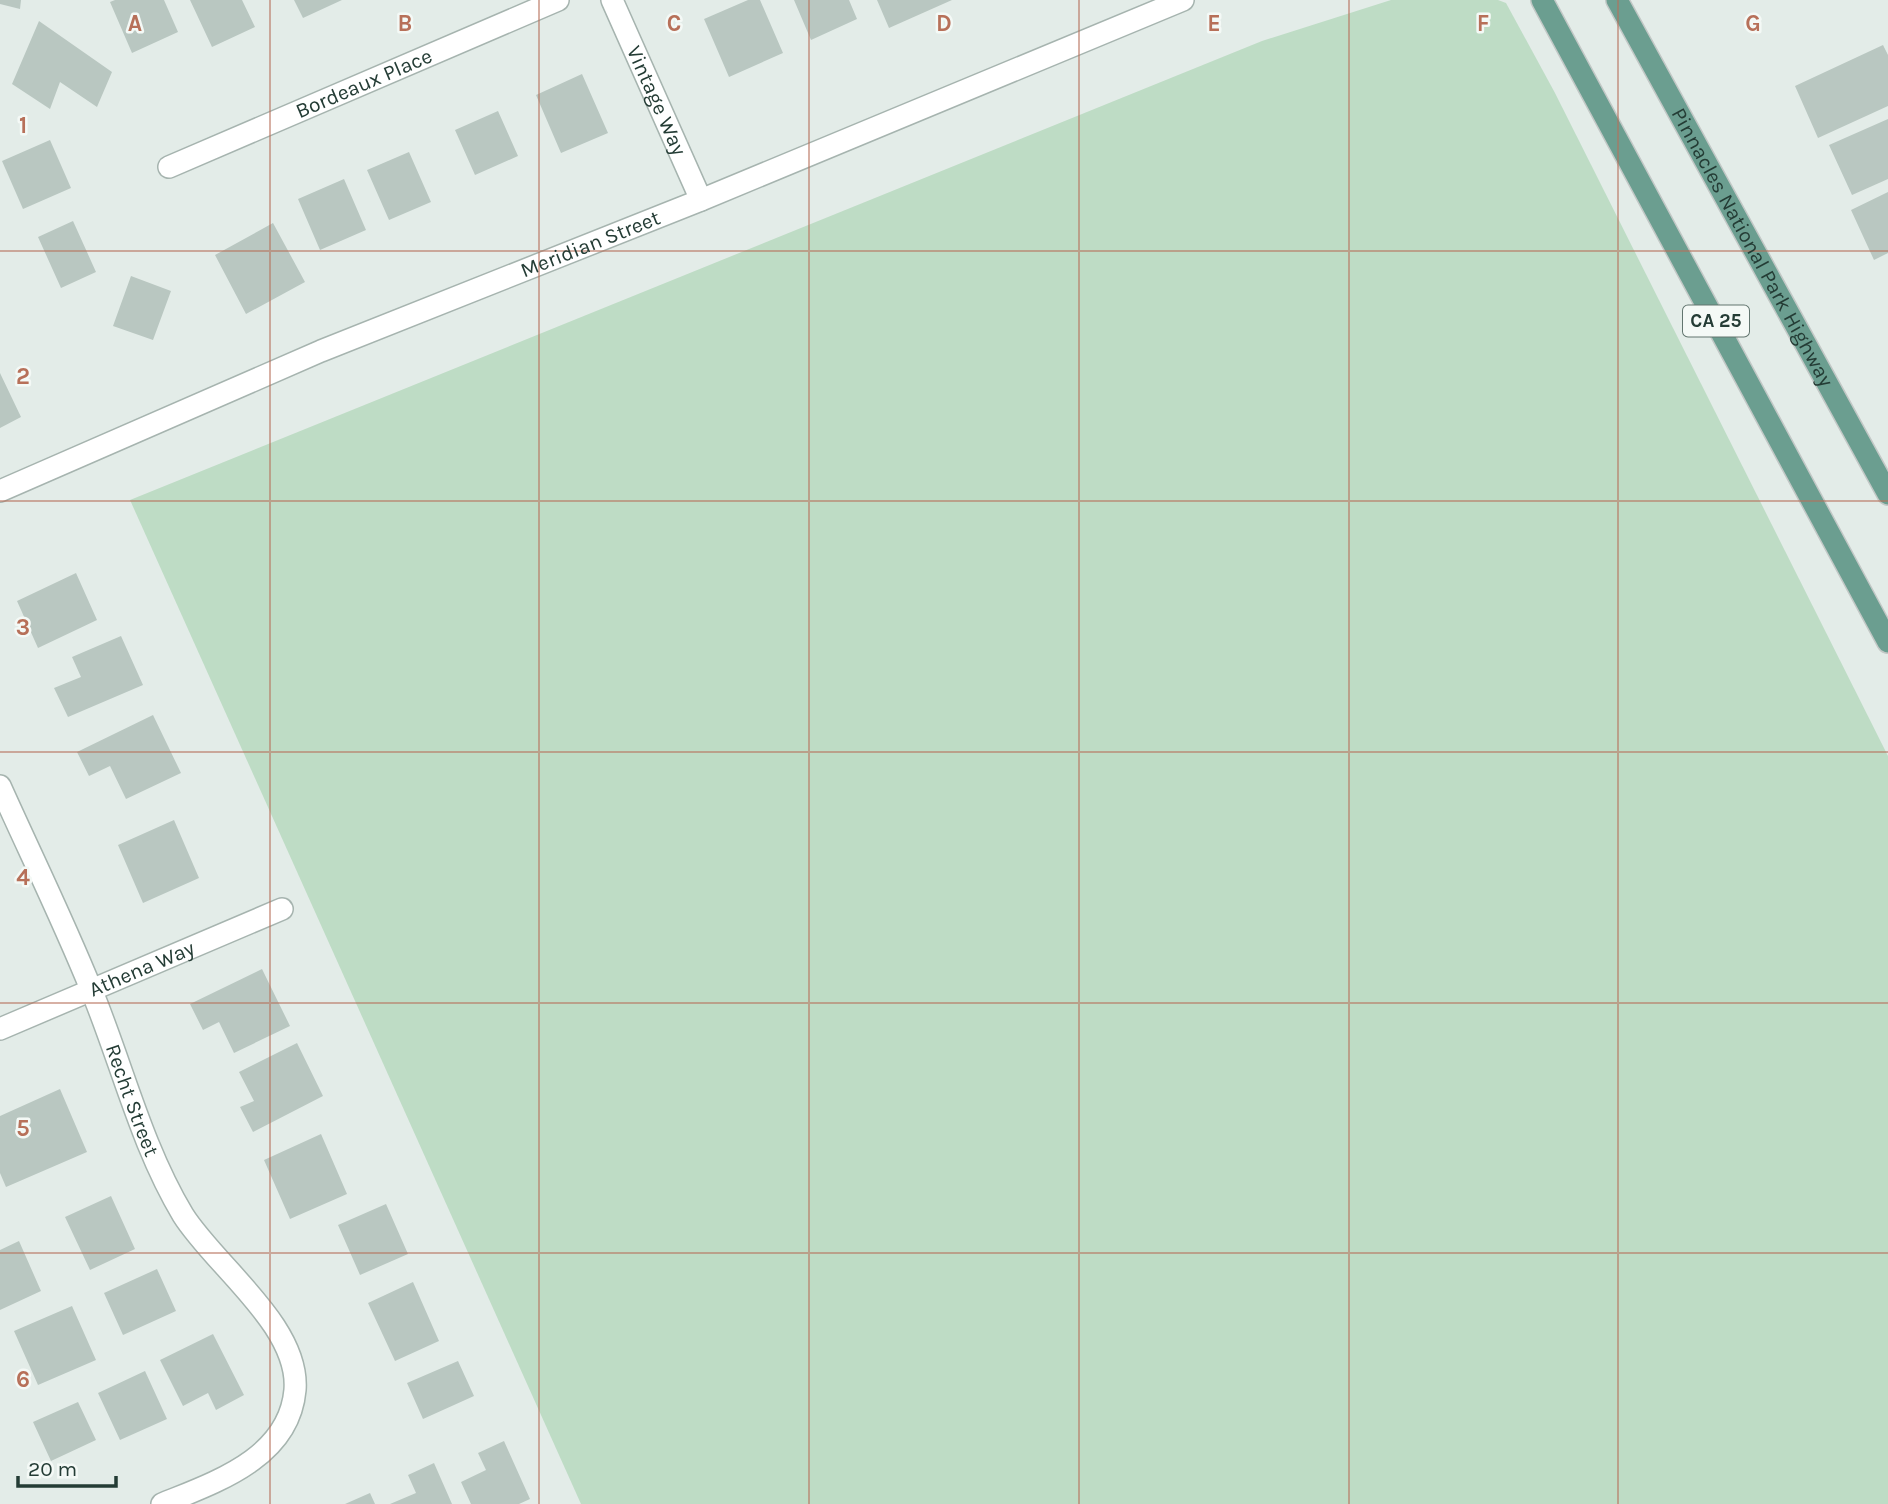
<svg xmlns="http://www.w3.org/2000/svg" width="1888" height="1504" font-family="Karla,sans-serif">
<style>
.green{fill:#bedcc5}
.building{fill:#b9c7c1}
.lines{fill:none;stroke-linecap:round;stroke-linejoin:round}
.minor-casing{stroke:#a6b4af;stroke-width:24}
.major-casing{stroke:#c2c8c6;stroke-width:24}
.minor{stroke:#fff;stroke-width:21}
.major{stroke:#6b9e90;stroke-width:21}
.grid{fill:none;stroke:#b77059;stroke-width:2;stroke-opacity:0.55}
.labels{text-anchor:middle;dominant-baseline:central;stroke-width:5;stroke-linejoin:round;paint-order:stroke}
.shield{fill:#f4f9f6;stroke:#62756f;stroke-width:2}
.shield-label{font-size:19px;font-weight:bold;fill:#243c35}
.street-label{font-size:21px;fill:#243c35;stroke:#f4f9f6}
.grid-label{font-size:23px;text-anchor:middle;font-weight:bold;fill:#b77059;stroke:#f4f9f6;stroke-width:5;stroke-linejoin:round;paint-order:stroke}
</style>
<rect width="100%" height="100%" fill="#e3ece8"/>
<path class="green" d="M 1391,0 L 1498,0 L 1506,3 L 1555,93 L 1888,756 L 1888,1504 L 581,1504 L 130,500 L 1262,41 Z"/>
<path class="building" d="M 0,0 L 21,0 L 20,9 L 0,4 Z
M 115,0 L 164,0 L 178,32 L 132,53 L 110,2 Z
M 190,0 L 242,0 L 255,27 L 212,47 Z
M 294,0 L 342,0 L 303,18 Z
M 748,0 L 760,0 L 783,53 L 729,77 L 704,19 Z
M 794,0 L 849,0 L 857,19 L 811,40 Z
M 877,0 L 952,0 L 889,28 Z
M 39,21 L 112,72 L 97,107 L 60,82 L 50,109 L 12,84 Z
M 1883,45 L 1888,55 L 1888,106 L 1818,138 L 1795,86 Z
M 582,74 L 608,133 L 561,153 L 536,95 Z
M 498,111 L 518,156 L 475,175 L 455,130 Z
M 1888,119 L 1888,179 L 1852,195 L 1829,145 Z
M 50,140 L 71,188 L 23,209 L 2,161 Z
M 409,152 L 431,202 L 389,220 L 367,170 Z
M 344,179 L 366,230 L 320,250 L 298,199 Z
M 1888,192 L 1888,253 L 1874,260 L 1851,210 Z
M 73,221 L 96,272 L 61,288 L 38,237 Z
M 273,223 L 305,282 L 246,314 L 215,255 Z
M 131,276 L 171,291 L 153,340 L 113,326 Z
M 0,373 L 21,417 L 0,428 Z
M 76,573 L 97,620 L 38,648 L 17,601 Z
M 121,636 L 143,685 L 68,717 L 54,688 L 81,677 L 72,657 Z
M 153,715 L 181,773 L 126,799 L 110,766 L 89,776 L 77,752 Z
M 174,820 L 199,878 L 143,903 L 118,845 Z
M 262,969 L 290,1026 L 234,1053 L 219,1022 L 203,1030 L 190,1004 Z
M 297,1043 L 323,1096 L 253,1132 L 240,1107 L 254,1101 L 239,1072 Z
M 60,1089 L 87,1152 L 6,1187 L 0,1173 L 0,1116 Z
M 321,1134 L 347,1194 L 290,1219 L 264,1160 Z
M 111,1196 L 135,1249 L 90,1270 L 65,1217 Z
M 386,1204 L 408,1254 L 360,1275 L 338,1225 Z
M 19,1241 L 41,1291 L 0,1310 L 0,1250 Z
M 157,1269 L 176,1311 L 123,1335 L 104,1293 Z
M 413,1282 L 439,1341 L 395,1361 L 368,1303 Z
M 72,1306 L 96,1360 L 38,1385 L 14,1331 Z
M 213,1334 L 244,1395 L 216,1410 L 208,1393 L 183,1406 L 160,1360 Z
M 458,1361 L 474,1396 L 423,1419 L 407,1383 Z
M 145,1371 L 167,1419 L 120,1440 L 98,1393 Z
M 78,1402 L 96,1440 L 51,1461 L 33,1422 Z
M 504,1441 L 530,1499 L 519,1504 L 471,1504 L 461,1482 L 486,1470 L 478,1453 Z
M 434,1463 L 452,1504 L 390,1504 L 416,1493 L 408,1475 Z
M 370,1493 L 375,1504 L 345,1504 Z"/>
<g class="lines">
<g class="minor-casing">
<g id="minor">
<path id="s1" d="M 612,0 L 701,200"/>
<path id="s2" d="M 169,167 L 558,0"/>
<path id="s3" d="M 0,491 L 321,351 L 701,200 L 1183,0"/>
<path id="s4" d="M 0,786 C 30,853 63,920 91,989 C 122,1064 141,1145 183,1215 C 215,1266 300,1326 295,1390 C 289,1458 216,1482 162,1504"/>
<path id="s5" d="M 0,1029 L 282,909"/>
</g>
</g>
<g class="major-casing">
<g id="major">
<path d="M 1542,0 L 1888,642"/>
<path id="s6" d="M 1617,0 L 1888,494"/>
</g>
</g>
<use href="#minor" class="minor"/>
<use href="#major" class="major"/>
</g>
<path class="grid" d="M 270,0 L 270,1504M 539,0 L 539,1504M 809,0 L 809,1504M 1079,0 L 1079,1504M 1349,0 L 1349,1504M 1618,0 L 1618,1504M 0,251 L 1888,251M 0,501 L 1888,501M 0,752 L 1888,752M 0,1003 L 1888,1003M 0,1253 L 1888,1253"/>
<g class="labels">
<rect class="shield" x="1683" y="305.5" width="66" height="31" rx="5"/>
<g class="shield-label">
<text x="1716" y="321">CA 25</text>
</g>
<g class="street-label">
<text stroke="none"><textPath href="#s2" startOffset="212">Bordeaux Place</textPath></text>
<text stroke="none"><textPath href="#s1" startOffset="110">Vintage Way</textPath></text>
<text stroke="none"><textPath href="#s3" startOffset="640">Meridian Street</textPath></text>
<text stroke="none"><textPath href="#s6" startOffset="282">Pinnacles National Park Highway</textPath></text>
<text stroke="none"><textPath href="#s5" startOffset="154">Athena Way</textPath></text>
<text stroke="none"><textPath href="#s4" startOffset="341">Recht Street</textPath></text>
</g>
</g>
<g class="grid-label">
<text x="135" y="31">A</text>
<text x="405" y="31">B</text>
<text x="674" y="31">C</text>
<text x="944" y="31">D</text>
<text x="1214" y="31">E</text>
<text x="1483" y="31">F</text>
<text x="1753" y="31">G</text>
<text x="23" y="133">1</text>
<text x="23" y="384">2</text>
<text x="23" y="635">3</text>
<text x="23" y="885">4</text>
<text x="23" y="1136">5</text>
<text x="23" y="1387">6</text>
</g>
<path d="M18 1476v10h98v-10" fill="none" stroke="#243c35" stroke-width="3.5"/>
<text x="28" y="1476" font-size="21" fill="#243c35" stroke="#f4f9f6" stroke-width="5" paint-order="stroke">20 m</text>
</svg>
